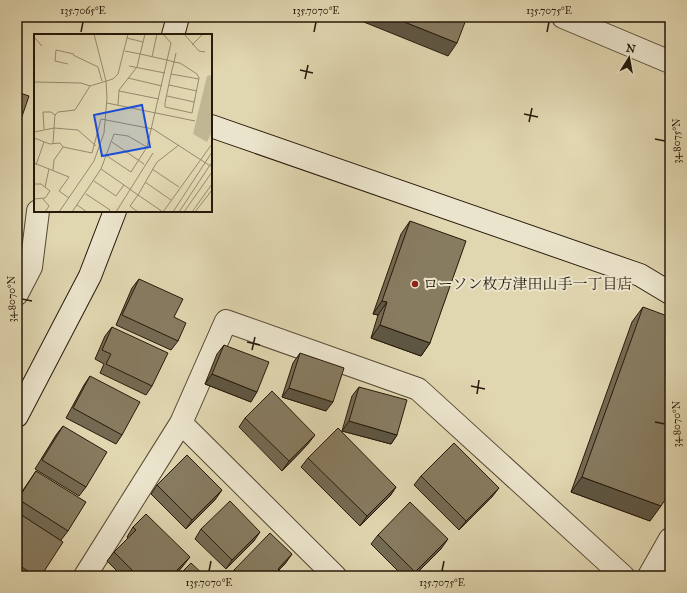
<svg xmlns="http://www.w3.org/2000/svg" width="687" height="593" font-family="'IM FELL Great Primer','Noto Serif JP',serif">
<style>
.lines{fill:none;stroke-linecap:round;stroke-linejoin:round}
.street-casing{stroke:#554833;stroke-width:24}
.secondary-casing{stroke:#271909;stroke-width:24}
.street{stroke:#ebe4cc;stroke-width:22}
.secondary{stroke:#ebe4cc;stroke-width:22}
.wall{fill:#746a53;stroke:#271909}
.shaded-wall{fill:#5e5643;stroke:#271909}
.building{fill:#877b60;stroke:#271909}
.ticks{fill:none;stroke:#271909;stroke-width:1.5}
.poi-dot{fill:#8f2418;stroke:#ebe4cc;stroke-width:1.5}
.labels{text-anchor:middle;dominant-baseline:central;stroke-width:4;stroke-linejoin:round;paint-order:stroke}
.poi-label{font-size:15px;fill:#271909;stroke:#ebe4cc;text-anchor:start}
.inset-road{fill:none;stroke:#968a6d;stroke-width:1}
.view{fill:#1d4ed8;fill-opacity:0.15;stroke:#1d4ed8;stroke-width:2}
.inset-edge{fill:none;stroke:#271909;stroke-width:2}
.neatline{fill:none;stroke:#271909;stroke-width:1.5}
.ticks-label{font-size:10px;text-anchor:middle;fill:#271909}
</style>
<rect width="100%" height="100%" fill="#e0d6b0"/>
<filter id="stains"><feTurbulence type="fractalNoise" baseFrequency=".005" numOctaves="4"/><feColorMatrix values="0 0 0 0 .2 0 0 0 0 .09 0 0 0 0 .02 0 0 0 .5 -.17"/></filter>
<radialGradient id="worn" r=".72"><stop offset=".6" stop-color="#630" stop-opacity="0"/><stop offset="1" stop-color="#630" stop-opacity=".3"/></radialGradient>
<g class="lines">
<g class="street-casing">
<path id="street" d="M 563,17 L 670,62
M 17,294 L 31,267 L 38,211
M 181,423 L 335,576
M 85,576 L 181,423 L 226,321 L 418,389 L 623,576
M 649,576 L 670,539"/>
</g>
<g class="secondary-casing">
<path id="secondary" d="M 173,35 L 178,17
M 211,126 L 640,275 L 670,293
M 17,416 L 90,276 L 115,211"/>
</g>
<use href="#street" class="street"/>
<use href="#secondary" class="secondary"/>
</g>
<path class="wall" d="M 410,221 L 430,343 L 421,356 L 371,338 L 378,315 L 373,314 L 401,234 Z
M 139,279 L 174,317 L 178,341 L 171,350 L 116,325 L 132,288 Z
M 643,307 L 650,521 L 571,492 L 632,322 Z
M 112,327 L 152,386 L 146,395 L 100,373 L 104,364 L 95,359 L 105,336 Z
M 224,345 L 251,402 L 205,384 L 217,354 Z
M 300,353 L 326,411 L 282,397 L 293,363 Z
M 90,376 L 122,435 L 116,444 L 66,418 L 84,385 Z
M 359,387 L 397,435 L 391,444 L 342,431 L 352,396 Z
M 245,418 L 308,444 L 282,471 L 239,427 Z
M 63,426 L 86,487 L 79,496 L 35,469 L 56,435 Z
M 308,458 L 396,487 L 390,496 L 360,526 L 301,467 Z
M 36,471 L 68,531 L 61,540 L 41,576 L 17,576 L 17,499 Z
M 421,476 L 492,497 L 459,530 L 414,485 Z
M 157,485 L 215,500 L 186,529 L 151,494 Z
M 133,527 L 183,566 L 174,576 L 122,576 L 107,561 L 114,552 L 128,538 L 127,537 Z
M 201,529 L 254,541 L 226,569 L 195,539 Z
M 378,535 L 441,549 L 414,576 L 403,576 L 371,544 Z
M 285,564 L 279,570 L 285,576 L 229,576 L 234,570 Z"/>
<path class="shaded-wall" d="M 355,17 L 392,17 L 457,43 L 448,56 L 354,18 Z
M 382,301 L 387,302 L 378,315 L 373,314 Z
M 380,325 L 430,343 L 421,356 L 371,338 Z
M 212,374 L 257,392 L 251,402 L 205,384 Z
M 289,388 L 333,402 L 326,411 L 282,397 Z
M 349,421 L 397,435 L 391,444 L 342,431 Z
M 315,435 L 308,444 L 282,471 L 289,461 Z
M 582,477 L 661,506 L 650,521 L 571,492 Z
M 396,487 L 390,496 L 360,526 L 367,516 Z
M 499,488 L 492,497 L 459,530 L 466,521 Z
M 222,490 L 215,500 L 186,529 L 192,520 Z
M 260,532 L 254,541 L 226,569 L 232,560 Z
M 448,539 L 441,549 L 414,576 L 413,576 L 415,572 Z
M 292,554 L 285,564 L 273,576 L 278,569 Z
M 190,557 L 183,566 L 174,576 L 171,576 Z"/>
<path class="building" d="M 392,17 L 467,17 L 457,43 Z
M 17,92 L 29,96 L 17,131 Z
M 410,221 L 466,241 L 430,343 L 380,325 L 387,302 L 382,301 Z
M 139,279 L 183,299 L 174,317 L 186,323 L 178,341 L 122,315 Z
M 643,307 L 670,317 L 670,492 L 661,506 L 582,477 Z
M 112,327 L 168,353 L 152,386 L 106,364 L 111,354 L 102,350 Z
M 224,345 L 269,362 L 257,392 L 212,374 Z
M 300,353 L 344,368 L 333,402 L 289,388 Z
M 90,376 L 140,402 L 122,435 L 73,408 Z
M 359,387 L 407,400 L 397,435 L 349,421 Z
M 272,391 L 315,435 L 289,461 L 245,418 Z
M 63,426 L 107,452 L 86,487 L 42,460 Z
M 338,428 L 396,487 L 367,516 L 308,458 Z
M 454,443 L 499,488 L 466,521 L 421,476 Z
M 187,455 L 222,490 L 192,520 L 157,485 Z
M 36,471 L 86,502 L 68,531 L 18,499 Z
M 230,501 L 260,532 L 232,560 L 201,529 Z
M 410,502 L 448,539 L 415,572 L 378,535 Z
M 17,512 L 63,542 L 41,576 L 36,576 L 17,564 Z
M 146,514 L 190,557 L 171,576 L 138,576 L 114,552 L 136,530 L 133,527 Z
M 270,533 L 292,554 L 278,569 L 285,576 L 240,576 L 234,570 Z
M 191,563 L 205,576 L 178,576 Z"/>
<path class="ticks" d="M 81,32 L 83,22M 314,32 L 316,22M 547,32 L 549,22M 300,70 L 313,73M 305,79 L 308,65M 524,114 L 538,117M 529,122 L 532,108M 655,139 L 665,141M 22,299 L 32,301M 247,342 L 260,345M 252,350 L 255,337M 471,386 L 485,389M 477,394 L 479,380M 655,422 L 665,424M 209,571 L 211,561M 442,571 L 444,561"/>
<circle class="poi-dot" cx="415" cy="284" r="4"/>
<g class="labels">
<g class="poi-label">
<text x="423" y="284">ローソン枚方津田山手一丁目店</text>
</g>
</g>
<g transform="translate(34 34)">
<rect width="178" height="178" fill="#e0d6b0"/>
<path d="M 178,41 L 178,98 L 173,108 L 159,100 L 173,42 Z" fill="#c1b694"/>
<path class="inset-road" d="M 150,0 L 165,17 L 171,18M 0,3 L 8,12M 93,4 L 109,8M 158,11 L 168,1M 91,17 L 106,20 L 133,26 L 140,28 L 146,29 L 163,40 L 165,44 L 158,79 L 131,73 L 131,69 L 137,40 L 140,28 L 142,19M 39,21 L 64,33 L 68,47M 118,23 L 123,0M 34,30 L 21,27 L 22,16 L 40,20M 95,32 L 131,39M 137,40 L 165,45M 94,44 L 128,52M 0,48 L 47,49 L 56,52M 135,51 L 163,57M 85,57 L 125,65M 133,62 L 160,68M 73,69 L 161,87M 84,71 L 85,56 L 103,33 L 111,0M 20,94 L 21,81 L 24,78 L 41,76 L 56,52 L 79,45 L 84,40 L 94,0M 10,95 L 9,78 L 17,78 L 21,81M 0,98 L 20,94 L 44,96 L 62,112M 0,104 L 16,110 L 26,109 L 29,113M 78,108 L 110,130M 19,110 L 20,94M 73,122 L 97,138 L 113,113 L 137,9 L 129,0M 0,129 L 35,143 L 25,157 L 35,164M 2,131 L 10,108M 118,135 L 145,153M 19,136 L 20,126 L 29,113 L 58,119 L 67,85 L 119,95 L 178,133M 60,147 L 82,162 L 90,151 L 67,135M 111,148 L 137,166M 0,150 L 7,150 L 16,157 L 11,164 L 0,165M 90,151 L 104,161 L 123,128 L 145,111M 11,153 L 15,135M 52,160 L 76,176 L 74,178M 9,165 L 15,172 L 11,178M 43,171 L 53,178M 25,178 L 60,127 L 70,99 L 73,64 L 72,47 L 60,0M 38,178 L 67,135 L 80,100 L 94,102 L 113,113M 82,178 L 119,119M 104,178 L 96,172 L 104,161 L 129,178M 129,178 L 178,110M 139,178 L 178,118M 145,178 L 178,128M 150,178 L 178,138M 158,178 L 178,150M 161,178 L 178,156"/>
<path class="view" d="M 108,71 L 116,113 L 68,122 L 60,81 Z"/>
<rect width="178" height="178" class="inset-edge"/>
</g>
<rect width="687" height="593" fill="none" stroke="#e0d6b0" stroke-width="44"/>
<g transform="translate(629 58) rotate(11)" stroke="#ebe4cc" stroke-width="3" paint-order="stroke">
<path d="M0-3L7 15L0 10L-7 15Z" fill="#271909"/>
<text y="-6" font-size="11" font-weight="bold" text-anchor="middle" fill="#271909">N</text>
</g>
<rect x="22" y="22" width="643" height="549" class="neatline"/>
<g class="ticks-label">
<text x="83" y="14">135.7065°E</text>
<text x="316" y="14">135.7070°E</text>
<text x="549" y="14">135.7075°E</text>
<text transform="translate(676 141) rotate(-90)" y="4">34.8075°N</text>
<text transform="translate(11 299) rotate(-90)" y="4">34.8070°N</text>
<text transform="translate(676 424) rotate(-90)" y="4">34.8070°N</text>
<text x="209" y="586">135.7070°E</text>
<text x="442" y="586">135.7075°E</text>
</g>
<rect width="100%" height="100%" filter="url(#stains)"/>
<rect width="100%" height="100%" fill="url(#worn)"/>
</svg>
